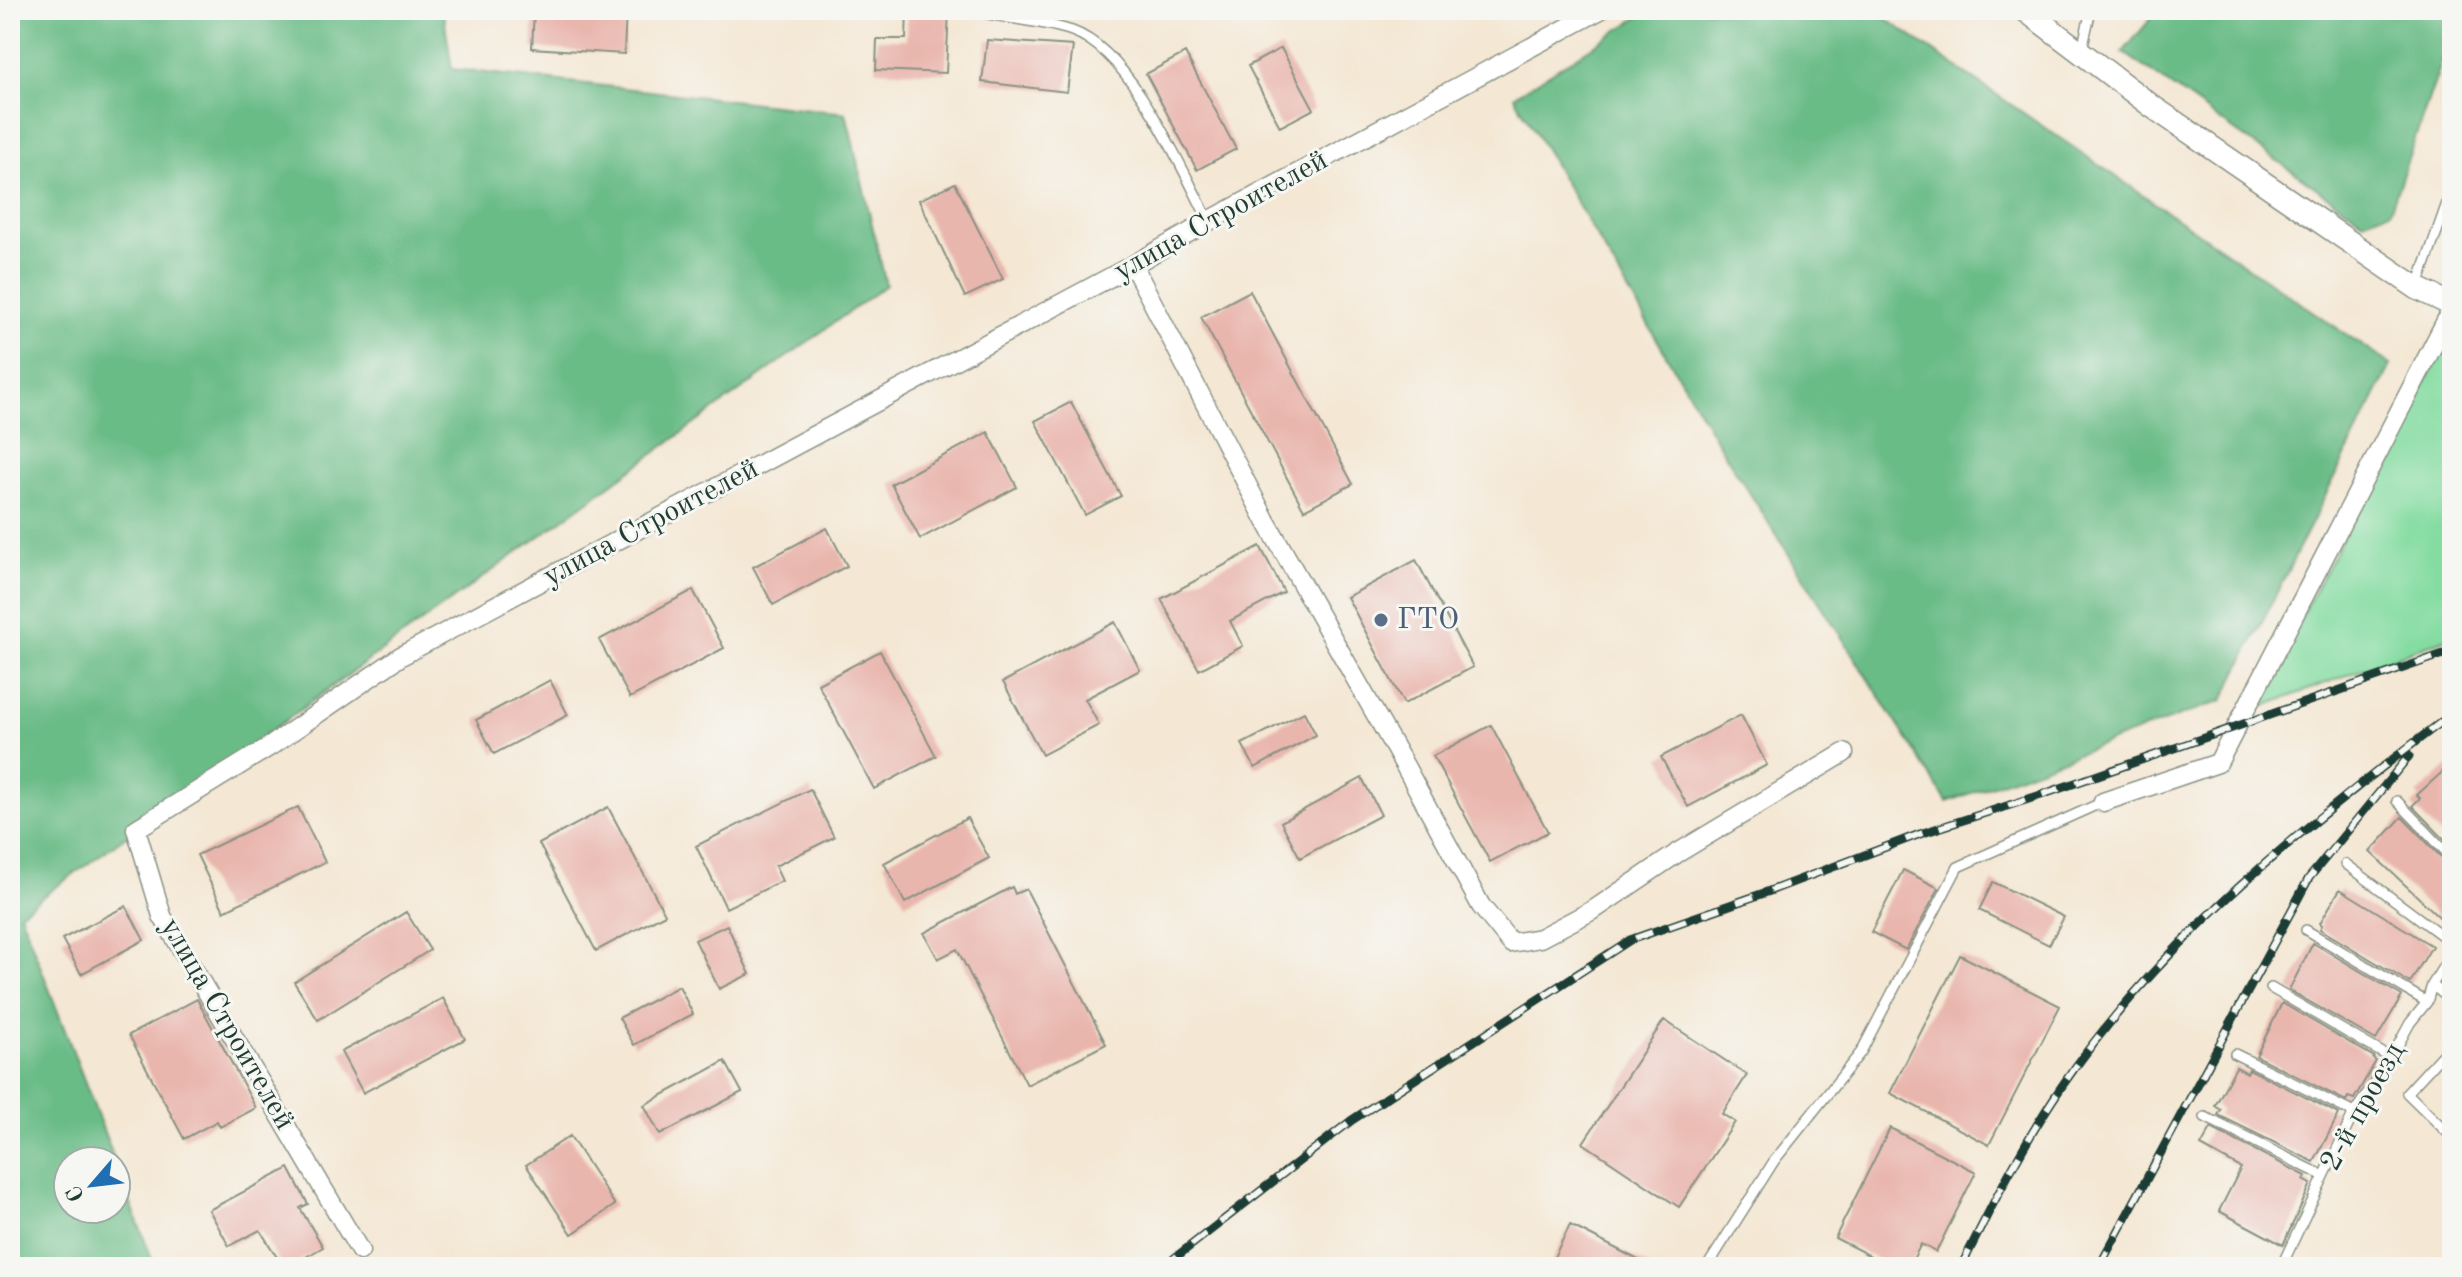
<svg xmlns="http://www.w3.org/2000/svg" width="2462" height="1277" font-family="'Old Standard TT',serif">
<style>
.green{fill:#84dca1;stroke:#528c6a;stroke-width:2}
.forest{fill:#6bbc87;stroke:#457c5e;stroke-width:2}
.building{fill:#e9b6ad}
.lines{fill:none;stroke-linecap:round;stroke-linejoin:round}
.service-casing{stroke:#8a9284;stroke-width:12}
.minor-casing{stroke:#8a9284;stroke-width:21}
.tertiary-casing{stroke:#8a9284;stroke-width:25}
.service{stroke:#fff;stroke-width:9}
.minor{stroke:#fff;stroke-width:18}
.tertiary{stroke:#fff;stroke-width:22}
.rail-casing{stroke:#1f3d34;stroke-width:9}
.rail{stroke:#f6f6f2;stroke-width:6;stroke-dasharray:18;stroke-linecap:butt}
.service-dot{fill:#5c6f8a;stroke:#f6f6f2;stroke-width:3}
.labels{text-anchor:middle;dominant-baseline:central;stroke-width:6;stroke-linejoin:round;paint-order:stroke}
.street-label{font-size:30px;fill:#1f3d34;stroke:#f6f6f2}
.service-label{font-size:30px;fill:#4e5e75;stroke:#f6f6f2;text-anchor:start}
</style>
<rect width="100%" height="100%" fill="#f6f6f2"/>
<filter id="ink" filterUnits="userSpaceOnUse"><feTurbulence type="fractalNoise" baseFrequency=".0125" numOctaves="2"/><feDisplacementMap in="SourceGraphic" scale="16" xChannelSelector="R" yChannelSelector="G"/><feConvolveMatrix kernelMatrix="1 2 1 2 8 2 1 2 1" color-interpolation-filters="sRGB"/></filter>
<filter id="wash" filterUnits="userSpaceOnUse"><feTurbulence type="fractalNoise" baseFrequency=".006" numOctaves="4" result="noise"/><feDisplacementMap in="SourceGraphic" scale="32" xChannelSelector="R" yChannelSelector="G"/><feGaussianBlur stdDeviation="1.8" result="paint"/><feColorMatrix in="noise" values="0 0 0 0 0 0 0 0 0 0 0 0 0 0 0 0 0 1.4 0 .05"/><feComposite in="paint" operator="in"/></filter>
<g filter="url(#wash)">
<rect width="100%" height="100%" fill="#f4e7d3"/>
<path class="green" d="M 2452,332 L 2452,636 L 2251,711 Z"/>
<path class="forest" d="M 10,10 L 443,10 L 452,69 L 846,113 L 886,285 L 20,913 L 115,1161 L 68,1161 L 68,1209 L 116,1209 L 116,1165 L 155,1267 L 10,1264 Z
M 1650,10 L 1873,10 L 2391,365 L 2223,700 L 1947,802 L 1719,445 L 1514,96 Z
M 2158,10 L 2452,10 L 2452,32 L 2390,211 L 2363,221 L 2123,52 Z"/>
<g id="blocks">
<path class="building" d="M 534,10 L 626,10 L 624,54 L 532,48 Z
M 907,10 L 949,10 L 946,73 L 876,70 L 877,39 L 906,39 Z
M 987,40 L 1073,46 L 1067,92 L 982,82 Z
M 1281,48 L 1314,109 L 1280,127 L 1248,66 Z
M 1185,53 L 1236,149 L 1197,170 L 1146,74 Z
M 955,183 L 1003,279 L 965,297 L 919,200 Z
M 1250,291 L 1353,484 L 1304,510 L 1201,317 Z
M 1071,402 L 1121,496 L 1085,515 L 1035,421 Z
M 988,432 L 1017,487 L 920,539 L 891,484 Z
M 827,528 L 847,566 L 773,605 L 753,567 Z
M 1260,546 L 1284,592 L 1230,621 L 1243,646 L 1199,670 L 1161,599 Z
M 1416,560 L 1473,667 L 1404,704 L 1347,597 Z
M 693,590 L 724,648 L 630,698 L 599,640 Z
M 1115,622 L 1140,670 L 1085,699 L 1099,725 L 1042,755 L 1003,682 Z
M 880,651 L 936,756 L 874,789 L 818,684 Z
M 550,680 L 568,715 L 494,754 L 476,720 Z
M 1304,712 L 1316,735 L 1255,768 L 1242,744 Z
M 1741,715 L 1767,765 L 1688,807 L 1661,757 Z
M 1491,725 L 1548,832 L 1490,862 L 1433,756 Z
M 2452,763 L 2452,847 L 2412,806 L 2420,798 L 2417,795 Z
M 1362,778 L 1381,815 L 1300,858 L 1281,822 Z
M 810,789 L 834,837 L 775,866 L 782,881 L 726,908 L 696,846 Z
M 298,807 L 325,862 L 224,911 L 197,855 Z
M 608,807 L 665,914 L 596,951 L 539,844 Z
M 2402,817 L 2447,863 L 2452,865 L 2452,929 L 2370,852 Z
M 967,818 L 989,858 L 905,903 L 884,863 Z
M 1903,870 L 1939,888 L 1906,950 L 1871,932 Z
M 1993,882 L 2064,917 L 2049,945 L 1979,910 Z
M 1012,887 L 1015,894 L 1026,889 L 1106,1044 L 1027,1085 L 957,949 L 938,959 L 924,933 Z
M 2340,889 L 2432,946 L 2410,983 L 2320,929 L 2322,925 L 2320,923 Z
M 126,906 L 144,940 L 81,974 L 62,939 Z
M 406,912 L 430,950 L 318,1020 L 294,982 Z
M 727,925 L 750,974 L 719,989 L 695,940 Z
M 2313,943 L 2402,996 L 2376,1040 L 2289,990 Z
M 1960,955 L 2060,1006 L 1989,1145 L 1890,1093 Z
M 679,986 L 693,1014 L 634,1045 L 619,1018 Z
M 443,998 L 465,1039 L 363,1093 L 341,1052 Z
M 197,999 L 256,1108 L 220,1127 L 217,1121 L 184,1139 L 129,1035 Z
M 2282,1003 L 2374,1057 L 2373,1059 L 2376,1061 L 2354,1099 L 2348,1097 L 2346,1101 L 2256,1056 Z
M 1664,1020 L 1747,1075 L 1722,1114 L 1735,1122 L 1679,1207 L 1583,1143 Z
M 725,1061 L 742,1092 L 660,1135 L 644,1105 Z
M 2236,1067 L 2247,1073 L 2249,1069 L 2339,1114 L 2314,1162 L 2218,1115 L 2221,1110 L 2215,1106 Z
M 1890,1128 L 1976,1172 L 1936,1252 L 1921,1244 L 1909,1267 L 1892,1267 L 1835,1238 Z
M 2211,1128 L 2306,1176 L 2304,1180 L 2311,1184 L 2283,1245 L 2219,1211 L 2241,1168 L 2201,1146 Z
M 570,1136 L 615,1205 L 572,1234 L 526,1165 Z
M 289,1168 L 308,1204 L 300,1208 L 323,1247 L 289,1267 L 283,1267 L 260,1230 L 229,1246 L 209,1210 Z
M 1570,1225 L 1652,1267 L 1549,1267 Z"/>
</g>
</g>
<g filter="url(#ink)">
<use href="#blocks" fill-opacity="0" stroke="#8a9284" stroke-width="2"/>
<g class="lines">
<g class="service-casing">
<path id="service" d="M 988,14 C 1015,20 1046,22 1072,31 C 1132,52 1180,166 1209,221
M 2082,49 L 2091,10
M 2417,288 L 2452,189
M 2446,749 L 2452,755
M 2397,801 L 2452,858
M 2346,864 L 2452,943
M 2306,930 L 2427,1002
M 2432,985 L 2452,1001
M 2271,988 L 2391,1058
M 2452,1044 L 2407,1093 L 2452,1137
M 2235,1054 L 2354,1113
M 2205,1117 L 2324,1176
M 1707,1267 L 1774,1161 L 1861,1052 L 1958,867 L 2103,802
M 2281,1267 L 2354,1113 L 2391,1058 L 2410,1023 L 2427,1002 L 2432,985 L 2452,952"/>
</g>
<g class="minor-casing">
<path id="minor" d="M 1133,265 L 1266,521 L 1405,766 L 1481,906 L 1511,943 L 1540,938 L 1595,909 L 1676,854 L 1844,753
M 2103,802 L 2218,763 L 2452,309
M 360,1251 L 162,916 L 136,829 L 272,745 L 401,656 L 1133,265 L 1209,221 L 1600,10"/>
</g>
<g class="tertiary-casing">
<path id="tertiary" d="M 2025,10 L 2153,107 L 2417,288 L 2452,305"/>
</g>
<use href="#service" class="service"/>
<use href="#minor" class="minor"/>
<use href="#tertiary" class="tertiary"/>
<g class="rail-casing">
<path id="rail" d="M 1163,1267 L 1352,1120 L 1630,940 L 1767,892 L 1920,834 L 2041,795 L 2452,651
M 1961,1267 C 1992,1205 2023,1143 2062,1086 C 2164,938 2306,824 2448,717
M 2099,1267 L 2309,878 L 2409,756"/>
</g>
<use href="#rail" class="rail"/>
</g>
</g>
<circle class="service-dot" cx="1381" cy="620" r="8"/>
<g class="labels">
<g class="street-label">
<text transform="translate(1221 216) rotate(-29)">улица Строителей</text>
<text transform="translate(651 523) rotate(-28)">улица Строителей</text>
<text transform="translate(227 1024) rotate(60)">улица Строителей</text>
<text transform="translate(2363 1107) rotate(-61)">2-й проезд</text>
</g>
<g class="service-label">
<text x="1397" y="620">ГТО</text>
</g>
</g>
<rect width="2462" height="1277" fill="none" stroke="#f6f6f2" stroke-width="40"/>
<g transform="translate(92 1185) rotate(242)"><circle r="38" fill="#f6f6f2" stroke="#a0aca6" stroke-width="2"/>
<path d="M0-6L14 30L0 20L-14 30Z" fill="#1f6fb2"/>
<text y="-12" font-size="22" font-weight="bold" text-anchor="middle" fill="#1f3d34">С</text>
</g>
</svg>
